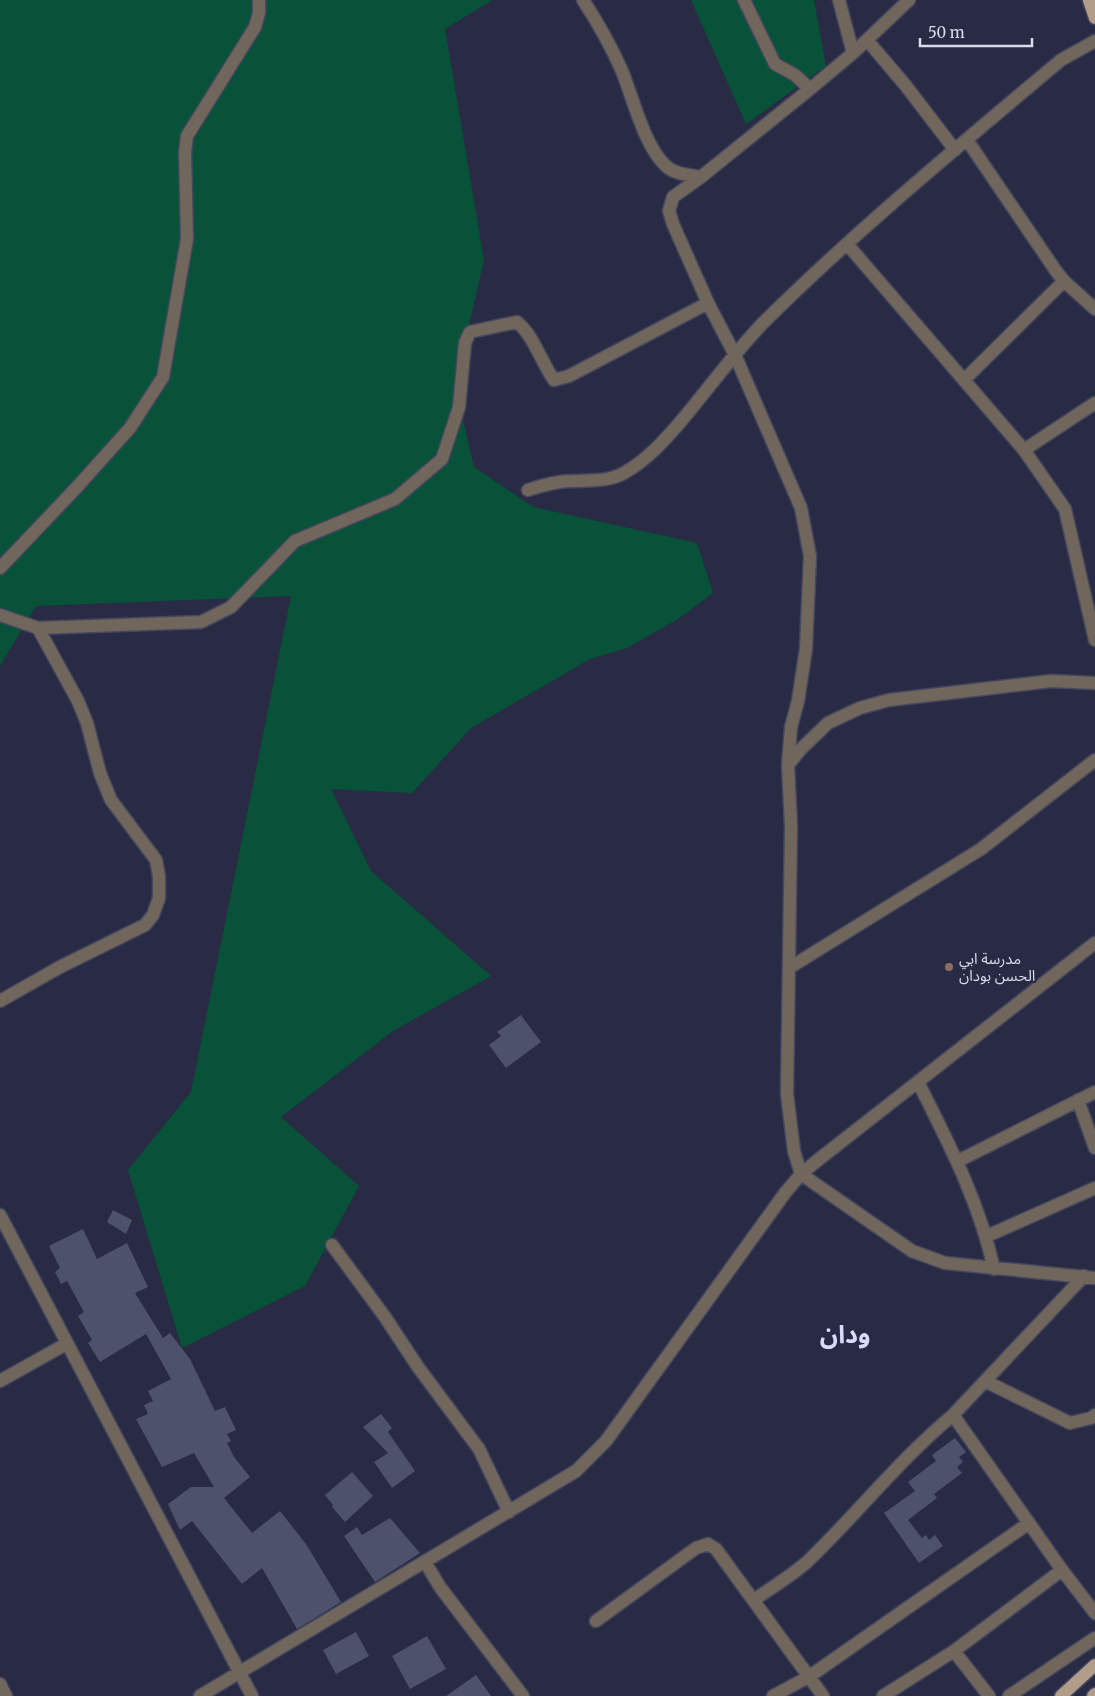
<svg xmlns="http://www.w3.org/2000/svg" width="1095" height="1696" font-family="Merriweather,'Noto Sans Arabic',serif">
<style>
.green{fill:#075239}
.building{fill:#4e516c}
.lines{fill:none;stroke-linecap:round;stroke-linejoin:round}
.minor-casing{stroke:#44475e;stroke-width:15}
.major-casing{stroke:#44475e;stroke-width:15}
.minor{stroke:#70665b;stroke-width:12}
.major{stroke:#b29d88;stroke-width:12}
.education-dot{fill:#8d6e63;stroke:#282b43;stroke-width:2}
.labels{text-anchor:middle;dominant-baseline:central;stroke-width:4.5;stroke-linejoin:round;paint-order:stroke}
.poi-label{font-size:15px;fill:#d9dbeb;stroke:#282b43;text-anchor:start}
.town-label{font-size:25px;font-weight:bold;fill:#d7dcfd;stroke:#282b43}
</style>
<rect width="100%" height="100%" fill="#282b43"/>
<path class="green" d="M 0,0 L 492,0 L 445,29 L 484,260 L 455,386 L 474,467 L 533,507 L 697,543 L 713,593 L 678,619 L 627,648 L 590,659 L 471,728 L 412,793 L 331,789 L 371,871 L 491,976 L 393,1031 L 281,1117 L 359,1186 L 305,1286 L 182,1348 L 128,1170 L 191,1092 L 291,596 L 36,606 L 0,666 Z
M 691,0 L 814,0 L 826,66 L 746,124 Z"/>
<path class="building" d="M 521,1015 L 541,1042 L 506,1068 L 489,1045 L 501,1036 L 497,1032 Z
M 113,1210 L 132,1220 L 126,1234 L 107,1222 Z
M 83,1229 L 97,1259 L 127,1243 L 148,1287 L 135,1293 L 163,1338 L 170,1333 L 190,1359 L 215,1411 L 225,1407 L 236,1430 L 227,1434 L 231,1441 L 227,1443 L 234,1457 L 250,1477 L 224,1498 L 252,1533 L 280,1511 L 306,1544 L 341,1602 L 297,1629 L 262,1568 L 242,1584 L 192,1521 L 180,1530 L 168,1504 L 191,1487 L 214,1487 L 194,1453 L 162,1467 L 136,1419 L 148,1414 L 144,1405 L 153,1401 L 148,1391 L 171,1379 L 146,1334 L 100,1362 L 88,1343 L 92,1340 L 78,1316 L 84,1312 L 67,1281 L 61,1284 L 55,1272 L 60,1268 L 49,1246 Z
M 381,1414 L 392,1428 L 388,1432 L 415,1471 L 392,1488 L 374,1462 L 388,1453 L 363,1427 Z
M 955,1438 L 966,1452 L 959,1457 L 963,1462 L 957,1467 L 962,1473 L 934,1494 L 937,1498 L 908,1520 L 922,1538 L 926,1535 L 929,1540 L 935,1535 L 943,1546 L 919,1563 L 884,1513 L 915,1491 L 908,1482 L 936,1461 L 932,1455 Z
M 352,1472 L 373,1496 L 345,1522 L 332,1507 L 333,1505 L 325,1495 Z
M 390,1518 L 420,1553 L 375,1582 L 344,1536 L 357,1527 L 362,1535 Z
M 356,1632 L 369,1656 L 336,1674 L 323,1650 Z
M 427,1636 L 446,1669 L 410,1689 L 392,1656 Z
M 476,1675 L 491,1696 L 446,1696 Z"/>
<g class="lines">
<g class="minor-casing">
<path id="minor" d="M 583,0 C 598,23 611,46 622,71 C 633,98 644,145 665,165 C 673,174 689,175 701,177
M 744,0 L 775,64 L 795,75 L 810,89
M 839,0 L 853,53
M 909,0 L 853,53 L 810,89 L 701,177 L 673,197 L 669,211 L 673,224 L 708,303 L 735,355 L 801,508 L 810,556 L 806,649 L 798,701 L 791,727 L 788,765 L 791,826 L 787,1094 L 794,1151 L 801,1174 L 912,1251 L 945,1263 L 1095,1278
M 867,40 L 906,86 L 955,150
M 967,140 L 1056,271 L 1064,281 L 1095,309
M 847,244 L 1024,450 L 1065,509 L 1095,640
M 964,380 L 1064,281
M 1024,450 L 1095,403
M 528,490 C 543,485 557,481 572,481 C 589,480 608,482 624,473 C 647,460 665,440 682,420 C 709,388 734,353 764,322 C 858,229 960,145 1061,60 L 1095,41
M 0,568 L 77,487 L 130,428 L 163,377 L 187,239 L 185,152 L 187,136 L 255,27 L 259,13 L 259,0
M 0,615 L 38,628 L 78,701 L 87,723 L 100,773 L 111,800 L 156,860 L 159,876 L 159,898 L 153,915 L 145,925 L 60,967 L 0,1001
M 38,628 L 201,622 L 231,607 L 295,541 L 395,499 L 442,459 L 459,407 L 465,343 L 470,332 L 517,322 C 534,336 541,362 554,380 L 569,376 L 708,303
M 788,765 L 800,750 L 828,723 L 860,708 L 889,700 L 1051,681 L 1095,683
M 789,968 L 981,849 L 1095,760
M 918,1082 C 949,1144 979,1201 994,1269
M 1078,1100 L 1095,1148
M 958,1161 L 1095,1092
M 0,1215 L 252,1696
M 987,1236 L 1095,1188
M 332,1245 L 385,1317 L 418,1367 L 479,1449 L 509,1512
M 0,1381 L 66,1344
M 985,1381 L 1070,1423 L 1091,1418 L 1095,1415
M 953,1415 L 1084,1276
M 425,1562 L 440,1587 L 523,1696
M 754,1600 C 771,1588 791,1576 807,1562 C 857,1514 900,1459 953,1415 L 1062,1570 L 1095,1613
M 596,1621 L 696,1548 L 708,1544 L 716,1549 L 823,1696
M 954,1651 L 989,1696
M 0,1684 L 6,1696
M 200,1696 L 576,1471 L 606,1441 L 785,1193 L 801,1174 L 818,1160 L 1095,943
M 773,1696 L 810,1676 L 1029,1523
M 883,1696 L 954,1651 L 1062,1570
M 1009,1696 L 1095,1638"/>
</g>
<g class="major-casing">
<path id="major" d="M 1089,0 L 1095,18
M 1061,1696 L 1095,1665
M 1093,1696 L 1095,1694"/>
</g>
<use href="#minor" class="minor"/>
<use href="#major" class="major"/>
</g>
<circle class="education-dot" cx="949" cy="967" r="5"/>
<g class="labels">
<g class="poi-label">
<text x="959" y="958">مدرسة ابي<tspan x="959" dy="17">الحسن بودان</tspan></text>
</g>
<g class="town-label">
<text x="845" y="1334">ودان</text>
</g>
</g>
<path d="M920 38v8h112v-8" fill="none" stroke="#d9dbeb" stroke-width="2.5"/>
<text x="928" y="38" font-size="15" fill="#d9dbeb" stroke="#282b43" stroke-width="4" paint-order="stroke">50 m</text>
</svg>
